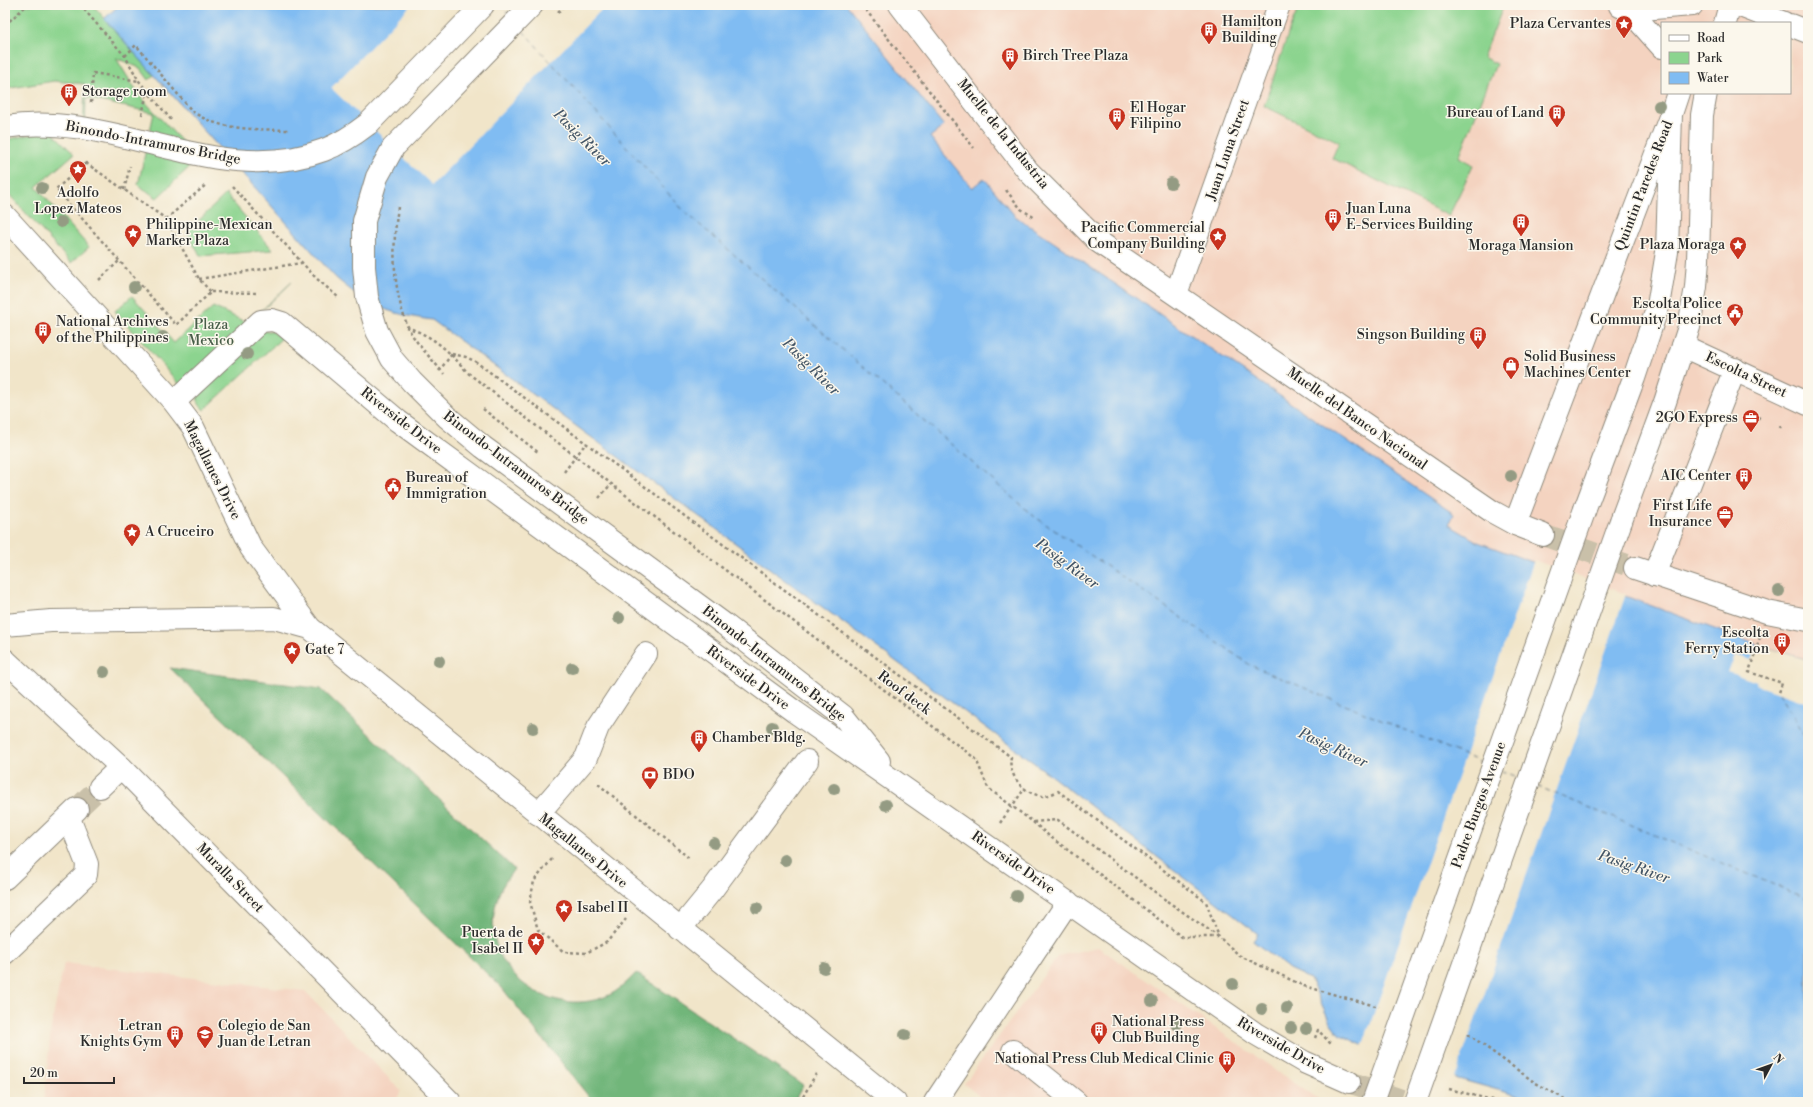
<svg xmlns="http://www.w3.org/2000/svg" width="1813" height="1107" font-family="'Libre Bodoni',serif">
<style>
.built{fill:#f4d3c0;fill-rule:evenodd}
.green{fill:#8cd48f;stroke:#5c805d}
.forest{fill:#71b67a;stroke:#4e7052}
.water{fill:#80bcf2;stroke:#56748e}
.pier{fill:#f1e5c9}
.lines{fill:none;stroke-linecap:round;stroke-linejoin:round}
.ferry{stroke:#445667;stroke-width:1;stroke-dasharray:5 4;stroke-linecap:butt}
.minor-tunnel{stroke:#c9c0a9;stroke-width:22;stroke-dasharray:22 11;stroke-linecap:butt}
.minor-casing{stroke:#8e887a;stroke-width:24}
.major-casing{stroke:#8e887a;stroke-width:24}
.path{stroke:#8e887a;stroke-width:2.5;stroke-dasharray:3 3;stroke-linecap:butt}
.minor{stroke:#fff;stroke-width:22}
.major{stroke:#fff;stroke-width:22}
.minor-bridge-casing{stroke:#8e887a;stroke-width:24;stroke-linecap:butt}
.major-bridge-casing{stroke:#8e887a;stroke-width:24;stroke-linecap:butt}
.path-bridge{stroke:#8e887a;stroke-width:2.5;stroke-dasharray:3 3;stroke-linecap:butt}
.minor-bridge{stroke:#fff;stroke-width:22}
.major-bridge{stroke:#fff;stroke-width:22}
.tree{fill:#949b83}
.labels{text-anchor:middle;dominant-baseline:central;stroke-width:3;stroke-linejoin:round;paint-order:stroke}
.poi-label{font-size:14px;fill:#2b2b2b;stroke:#fbf7ec;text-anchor:start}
.street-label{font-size:14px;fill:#2b2b2b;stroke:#fbf7ec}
.park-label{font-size:14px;fill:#485e49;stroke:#fbf7ec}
.water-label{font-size:15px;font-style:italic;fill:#445667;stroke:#fbf7ec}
</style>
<rect width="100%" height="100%" fill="#fbf7ec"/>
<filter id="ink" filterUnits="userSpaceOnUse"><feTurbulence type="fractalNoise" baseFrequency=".025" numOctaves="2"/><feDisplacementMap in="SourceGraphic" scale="8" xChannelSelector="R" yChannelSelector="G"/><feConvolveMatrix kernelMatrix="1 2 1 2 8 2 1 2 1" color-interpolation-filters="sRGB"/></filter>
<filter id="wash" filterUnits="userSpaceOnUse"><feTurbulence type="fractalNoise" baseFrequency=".012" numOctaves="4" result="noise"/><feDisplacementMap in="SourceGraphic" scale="16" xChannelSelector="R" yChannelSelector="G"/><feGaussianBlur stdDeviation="0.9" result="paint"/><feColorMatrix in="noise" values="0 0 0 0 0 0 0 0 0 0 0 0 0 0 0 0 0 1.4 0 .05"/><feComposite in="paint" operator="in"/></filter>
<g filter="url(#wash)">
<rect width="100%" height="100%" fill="#f1e5c9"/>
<path class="built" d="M 847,5 L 1808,5 L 1808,660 L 1758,645 L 1478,542 L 1449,525 L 1454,514 L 1015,216 L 984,179 L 972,188 L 930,137 L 944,125 ZM 1662,23 L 1790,23 L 1790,93 L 1662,93 Z
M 1098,947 L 1322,1102 L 987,1102 L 964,1084 L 1058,956 Z
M 64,963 L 305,991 L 401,1091 L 395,1102 L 44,1102 L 51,1027 Z"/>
<path class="green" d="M 5,5 L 93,5 L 154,75 L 149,80 L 140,68 L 116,58 L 138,94 L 198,159 L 157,198 L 138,185 L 154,113 L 86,98 L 85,134 L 53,133 L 74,154 L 36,187 L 89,247 L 71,263 L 5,190 L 5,140 L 52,130 L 83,133 L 85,84 L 54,81 L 5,89 Z
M 1300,5 L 1504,5 L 1483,57 L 1496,64 L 1459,157 L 1473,165 L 1449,216 L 1332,158 L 1339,142 L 1264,106 L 1290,28 Z
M 226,194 L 273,250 L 200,256 L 187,232 Z
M 292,282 L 277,296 L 180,385 L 115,311 L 132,296 L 174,343 L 213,307 L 248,323 Z
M 264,331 L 271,331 L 282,338 L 204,410 C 198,404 196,400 198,393 Z"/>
<path class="forest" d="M 170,668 L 321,689 L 514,869 C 507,879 500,888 497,900 C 476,966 547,1021 607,996 C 619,991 627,982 636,973 L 803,1085 L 794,1102 L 593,1102 L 502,988 Z"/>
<path class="water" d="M 116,5 L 847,5 L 944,126 L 930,137 L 972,188 L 984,178 L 1015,216 L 1454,514 L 1449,525 L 1478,542 L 1758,645 L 1808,660 L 1808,1102 L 1599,1102 L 1600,1099 L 1590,1102 L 1541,1102 L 1455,1078 L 1362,1045 L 1339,1034 L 1330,1022 L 1310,979 L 1289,969 L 1253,941 L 1258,934 L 1041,768 L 432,320 C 389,314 368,306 335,277 L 104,19 L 117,7 Z"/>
<path class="pier" d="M 411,5 L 606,5 L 432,185 L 331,88 Z
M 1534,560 L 1626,594 L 1454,1080 L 1362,1047 Z
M 1756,644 L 1808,660 L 1808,703 L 1756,685 L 1757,682 L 1728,672 L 1735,655 L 1751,660 Z"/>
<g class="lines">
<path class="ferry" d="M 500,5 L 509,15
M 523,31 L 684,211 L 1031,514 L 1250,665 L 1483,763
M 1779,693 L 1808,740
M 1502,771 L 1518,777
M 1537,786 L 1808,899"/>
</g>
</g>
<g filter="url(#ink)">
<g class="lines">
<path class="minor-tunnel" d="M 1543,535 L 1635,568
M 77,809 L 100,787
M 1349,1082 L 1407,1102"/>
<g class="minor-casing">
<path id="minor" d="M 900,5 L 1028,171 L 1099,242 L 1493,512 L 1515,524 L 1543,535
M 1738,5 L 1784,23
M 1790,25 L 1808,32
M 368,124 L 483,5
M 393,148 L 532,5
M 5,216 L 174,402 L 193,427 L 251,548 L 310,628 L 895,1102
M 1176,294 L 1279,5
M 1683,346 L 1808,404
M 174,402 L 261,321 L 272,320 L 282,323 L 398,421 L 795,712 L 1256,1034 L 1304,1062 L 1349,1082
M 1515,524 L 1670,117
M 1635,568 L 1767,612 L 1808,620
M 1654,575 L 1735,369
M 724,624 L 843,716 L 879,761
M 5,625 L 51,621 L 274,618 L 310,628
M 5,660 L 121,767 L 450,1102
M 100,787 L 121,767
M 538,814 L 586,758 L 598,727 L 646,654
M 5,878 L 77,809
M 680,929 L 712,890 L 807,761
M 5,953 L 86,875 L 87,864 L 69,818
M 1013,1051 L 1076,1102
M 935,1102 L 1068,902"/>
</g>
<g class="major-casing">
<path id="major" d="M 1620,6 L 1629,10 L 1662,47
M 1629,10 L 1692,5
M 1725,23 L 1730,5
M 1585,509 L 1634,378 L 1658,306 L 1667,252 L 1671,114 L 1678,93
M 1621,521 L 1665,402 L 1689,327 L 1696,287 L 1698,260 L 1702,115 L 1706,93"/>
</g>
<path class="path" d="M 80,5 L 125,56 L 139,81 L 172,121
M 862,5 L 974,148
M 558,12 L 565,5
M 5,25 L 27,5
M 125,56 L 136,45 L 192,111 C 218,131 256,129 288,130
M 91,103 L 93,73 L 139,81
M 142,115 L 147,92
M 86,163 L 166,219 L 199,279 L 211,292 L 176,325 L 56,189 Z
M 232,186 L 316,278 L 339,298
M 124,190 L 130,166
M 1006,190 L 1021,209 L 1035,218
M 166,219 L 207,184
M 199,279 L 301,263
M 99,280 L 119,261
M 211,292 L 259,293
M 406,327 C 434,336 449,351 468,373
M 452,354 L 466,357 L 476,362 L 1011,757 C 1007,775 1025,795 1043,796 C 1048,796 1054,793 1058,791 L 1206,902 L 1219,937
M 439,371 L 452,354
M 483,409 L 539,453
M 1758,419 L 1760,415
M 1780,428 L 1782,423
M 564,472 L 586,443
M 599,498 L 611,484
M 1760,637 L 1749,672 L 1782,683 L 1779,693
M 598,784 L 689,858
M 1033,822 L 1048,835 L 1182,937 L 1218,937
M 1000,823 L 1025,788
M 552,859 L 534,881 L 530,902 L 538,930 L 564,952 L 586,953 L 607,942 L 626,919
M 1167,901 L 1219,937 L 1240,956 L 1304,986 L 1379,1007
M 1468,1034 L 1534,1082 L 1570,1102
M 1315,1038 L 1318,1030 L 1331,1044
M 1449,1089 L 1500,1102
M 800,1102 L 817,1072"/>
<use href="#minor" class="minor"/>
<use href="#major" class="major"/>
<g class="minor-bridge-casing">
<path id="minor-bridge" d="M 5,127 C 113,109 217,190 324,150 C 340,144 355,134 368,124
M 393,148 L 377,177 L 364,221 L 364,267 L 367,297 L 377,331 L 392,359 L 412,382 L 447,417 L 483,447 L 724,624"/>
</g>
<g class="major-bridge-casing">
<path id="major-bridge" d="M 1373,1102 L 1585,509
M 1415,1102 L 1621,521"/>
</g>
<path class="path-bridge" d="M 398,207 C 392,248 392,293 410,331 C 417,345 434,361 444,374
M 468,373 L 623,493 L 976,759 L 988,788 L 1033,822 L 1058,820 L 1167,901"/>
<use href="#minor-bridge" class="minor-bridge"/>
<use href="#major-bridge" class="major-bridge"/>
</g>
<g class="tree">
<circle cx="1659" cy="106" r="6"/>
<circle cx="1171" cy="183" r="6"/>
<circle cx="42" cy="188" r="6"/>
<circle cx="61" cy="222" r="6"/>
<circle cx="134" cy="287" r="6"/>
<circle cx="163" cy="337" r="6"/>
<circle cx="247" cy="354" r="6"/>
<circle cx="1511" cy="476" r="6"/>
<circle cx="1779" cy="591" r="6"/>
<circle cx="619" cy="618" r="6"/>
<circle cx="439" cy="661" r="6"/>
<circle cx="572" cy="668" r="6"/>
<circle cx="104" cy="672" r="6"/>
<circle cx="772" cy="727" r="6"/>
<circle cx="533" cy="728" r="6"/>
<circle cx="834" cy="789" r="6"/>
<circle cx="886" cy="805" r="6"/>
<circle cx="714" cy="843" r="6"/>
<circle cx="785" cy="860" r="6"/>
<circle cx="1016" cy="896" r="6"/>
<circle cx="757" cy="908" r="6"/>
<circle cx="824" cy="968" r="6"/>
<circle cx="1233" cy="984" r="6"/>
<circle cx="1152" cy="1001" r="6"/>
<circle cx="1287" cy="1008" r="6"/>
<circle cx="1262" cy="1009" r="6"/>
<circle cx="1176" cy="1024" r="6"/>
<circle cx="1291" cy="1028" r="6"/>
<circle cx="1306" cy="1029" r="6"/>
<circle cx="905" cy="1035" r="6"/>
</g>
</g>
<defs>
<g id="sight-pin" transform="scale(0.9)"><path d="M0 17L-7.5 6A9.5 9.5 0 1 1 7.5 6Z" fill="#c8321e" stroke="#fbf7ec"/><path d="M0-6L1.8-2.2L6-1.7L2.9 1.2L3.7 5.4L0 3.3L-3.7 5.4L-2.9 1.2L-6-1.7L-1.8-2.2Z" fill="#fff"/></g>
<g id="building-pin" transform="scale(0.9)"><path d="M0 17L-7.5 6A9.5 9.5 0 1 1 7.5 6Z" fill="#c8321e" stroke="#fbf7ec"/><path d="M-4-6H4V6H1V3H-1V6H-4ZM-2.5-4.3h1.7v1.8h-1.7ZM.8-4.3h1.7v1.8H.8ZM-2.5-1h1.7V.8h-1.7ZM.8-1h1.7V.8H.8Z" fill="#fff"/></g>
<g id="civic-pin" transform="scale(0.9)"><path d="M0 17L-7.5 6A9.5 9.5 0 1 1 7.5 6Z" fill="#c8321e" stroke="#fbf7ec"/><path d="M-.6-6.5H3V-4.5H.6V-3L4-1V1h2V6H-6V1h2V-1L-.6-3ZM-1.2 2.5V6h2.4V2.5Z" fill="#fff"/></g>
<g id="shop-pin" transform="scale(0.9)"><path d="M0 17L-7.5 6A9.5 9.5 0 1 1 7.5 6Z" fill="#c8321e" stroke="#fbf7ec"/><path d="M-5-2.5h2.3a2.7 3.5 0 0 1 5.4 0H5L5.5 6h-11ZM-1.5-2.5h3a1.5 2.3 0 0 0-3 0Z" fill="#fff"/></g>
<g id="office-pin" transform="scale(0.9)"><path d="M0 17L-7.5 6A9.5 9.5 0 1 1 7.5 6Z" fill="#c8321e" stroke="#fbf7ec"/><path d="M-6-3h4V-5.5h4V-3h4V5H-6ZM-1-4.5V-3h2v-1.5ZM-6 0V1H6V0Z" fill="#fff"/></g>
<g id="bank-pin" transform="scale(0.9)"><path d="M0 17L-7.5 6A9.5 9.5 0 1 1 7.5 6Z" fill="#c8321e" stroke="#fbf7ec"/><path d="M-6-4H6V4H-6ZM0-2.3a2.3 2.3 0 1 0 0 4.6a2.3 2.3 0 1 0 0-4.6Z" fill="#fff"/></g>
<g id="university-pin" transform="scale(0.9)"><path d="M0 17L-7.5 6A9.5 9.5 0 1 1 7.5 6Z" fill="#c8321e" stroke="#fbf7ec"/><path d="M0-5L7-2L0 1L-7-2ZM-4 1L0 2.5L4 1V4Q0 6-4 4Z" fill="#fff"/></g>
</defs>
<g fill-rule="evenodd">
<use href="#sight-pin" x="1624" y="24"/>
<use href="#building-pin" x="1209" y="30"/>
<use href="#building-pin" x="1010" y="56"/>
<use href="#building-pin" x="69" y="92"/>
<use href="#building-pin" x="1557" y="113"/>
<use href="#building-pin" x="1117" y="116"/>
<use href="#sight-pin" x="78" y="169"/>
<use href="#building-pin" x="1333" y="217"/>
<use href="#building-pin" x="1521" y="222"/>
<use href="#sight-pin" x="133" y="233"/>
<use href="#sight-pin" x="1218" y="236"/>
<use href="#sight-pin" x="1738" y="245"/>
<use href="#civic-pin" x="1735" y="312"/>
<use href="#building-pin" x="43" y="330"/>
<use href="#building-pin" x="1478" y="335"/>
<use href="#shop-pin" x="1511" y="365"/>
<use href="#office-pin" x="1751" y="418"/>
<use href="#building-pin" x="1744" y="476"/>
<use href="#civic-pin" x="393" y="486"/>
<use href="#office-pin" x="1725" y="514"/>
<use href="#sight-pin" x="132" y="532"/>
<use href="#building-pin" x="1782" y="641"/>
<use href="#sight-pin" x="292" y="650"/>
<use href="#building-pin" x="699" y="738"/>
<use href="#bank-pin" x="650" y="775"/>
<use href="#sight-pin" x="564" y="908"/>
<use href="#sight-pin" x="536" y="941"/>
<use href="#building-pin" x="1099" y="1030"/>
<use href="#building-pin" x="175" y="1034"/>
<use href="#university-pin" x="205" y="1034"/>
<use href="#building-pin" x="1227" y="1059"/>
</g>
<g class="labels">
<g class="poi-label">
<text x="1222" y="22">Hamilton<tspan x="1222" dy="16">Building</tspan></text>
<text x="1611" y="24" text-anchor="end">Plaza Cervantes</text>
<text x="1023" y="56">Birch Tree Plaza</text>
<text x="82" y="92">Storage room</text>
<text x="1130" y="108">El Hogar<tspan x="1130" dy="16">Filipino</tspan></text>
<text x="1544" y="113" text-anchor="end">Bureau of Land</text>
<text x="78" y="193" text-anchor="middle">Adolfo<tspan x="78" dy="16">Lopez Mateos</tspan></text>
<text x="1346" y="209">Juan Luna<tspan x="1346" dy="16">E-Services Building</tspan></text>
<text x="146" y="225">Philippine-Mexican<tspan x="146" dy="16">Marker Plaza</tspan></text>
<text x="1205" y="228" text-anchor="end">Pacific Commercial<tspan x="1205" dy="16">Company Building</tspan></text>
<text x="1725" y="245" text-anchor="end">Plaza Moraga</text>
<text x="1521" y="246" text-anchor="middle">Moraga Mansion</text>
<text x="1722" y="304" text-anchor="end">Escolta Police<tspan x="1722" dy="16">Community Precinct</tspan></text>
<text x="56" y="322">National Archives<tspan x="56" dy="16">of the Philippines</tspan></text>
<text x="1465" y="335" text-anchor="end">Singson Building</text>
<text x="1524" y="357">Solid Business<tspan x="1524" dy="16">Machines Center</tspan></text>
<text x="1738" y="418" text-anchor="end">2GO Express</text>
<text x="1731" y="476" text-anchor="end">AIC Center</text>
<text x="406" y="478">Bureau of<tspan x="406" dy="16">Immigration</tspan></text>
<text x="1712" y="506" text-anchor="end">First Life<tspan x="1712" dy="16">Insurance</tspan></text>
<text x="145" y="532">A Cruceiro</text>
<text x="1769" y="633" text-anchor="end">Escolta<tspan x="1769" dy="16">Ferry Station</tspan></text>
<text x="305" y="650">Gate 7</text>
<text x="712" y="738">Chamber Bldg.</text>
<text x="663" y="775">BDO</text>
<text x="577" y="908">Isabel II</text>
<text x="523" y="933" text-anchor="end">Puerta de<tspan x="523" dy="16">Isabel II</tspan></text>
<text x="1112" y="1022">National Press<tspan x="1112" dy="16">Club Building</tspan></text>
<text x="162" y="1026" text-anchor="end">Letran<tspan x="162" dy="16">Knights Gym</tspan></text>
<text x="218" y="1026">Colegio de San<tspan x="218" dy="16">Juan de Letran</tspan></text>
<text x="1214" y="1059" text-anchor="end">National Press Club Medical Clinic</text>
</g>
<g class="street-label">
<text transform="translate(1003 134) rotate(51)">Muelle de la Industria</text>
<text transform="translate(153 143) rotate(11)">Binondo-Intramuros Bridge</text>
<text transform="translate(1228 150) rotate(-71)">Juan Luna Street</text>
<text transform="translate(1644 186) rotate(-69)">Quintin Paredes Road</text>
<text transform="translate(1746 375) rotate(25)">Escolta Street</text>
<text transform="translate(1357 419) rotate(35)">Muelle del Banco Nacional</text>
<text transform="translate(401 421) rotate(38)">Riverside Drive</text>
<text transform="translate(516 468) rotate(37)">Binondo-Intramuros Bridge</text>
<text transform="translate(212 470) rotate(63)">Magallanes Drive</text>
<text transform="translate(774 664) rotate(38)">Binondo-Intramuros Bridge</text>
<text transform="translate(748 678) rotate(36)">Riverside Drive</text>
<text transform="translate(904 693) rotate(37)">Roof deck</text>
<text transform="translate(1479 805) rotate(-70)">Padre Burgos Avenue</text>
<text transform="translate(583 851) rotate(39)">Magallanes Drive</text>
<text transform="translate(1013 863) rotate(35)">Riverside Drive</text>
<text transform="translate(230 878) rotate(46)">Muralla Street</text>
<text transform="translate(1281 1046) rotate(30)">Riverside Drive</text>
</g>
<g class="park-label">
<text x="211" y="325">Plaza<tspan x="211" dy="16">Mexico</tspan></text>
</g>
<g class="water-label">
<text transform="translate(582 138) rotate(45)">Pasig River</text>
<text transform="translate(811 367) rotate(45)">Pasig River</text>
<text transform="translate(1067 564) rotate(36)">Pasig River</text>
<text transform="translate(1333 748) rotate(25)">Pasig River</text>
<text transform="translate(1634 867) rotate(19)">Pasig River</text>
</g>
</g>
<rect width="1813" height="1107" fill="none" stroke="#fbf7ec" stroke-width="20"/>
<rect x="1661" y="22" width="130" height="72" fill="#fbf7ec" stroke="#a8a59f"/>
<rect x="1669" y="35" width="20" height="6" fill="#ffffff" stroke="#a8a59f"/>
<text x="1697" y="42" font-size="12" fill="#2b2b2b">Road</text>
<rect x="1669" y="52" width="20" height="12" fill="#8cd48f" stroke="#a8a59f"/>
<text x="1697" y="62" font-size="12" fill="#2b2b2b">Park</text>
<rect x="1669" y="72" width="20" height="12" fill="#80bcf2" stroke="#a8a59f"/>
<text x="1697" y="82" font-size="12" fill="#2b2b2b">Water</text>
<g transform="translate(1771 1065) rotate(49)" stroke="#fbf7ec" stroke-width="3" paint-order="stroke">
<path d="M0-3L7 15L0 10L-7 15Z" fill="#2b2b2b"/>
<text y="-6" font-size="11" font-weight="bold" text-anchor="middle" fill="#2b2b2b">N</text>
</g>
<path d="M24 1077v6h90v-6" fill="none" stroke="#2b2b2b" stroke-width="2"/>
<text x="30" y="1077" font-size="12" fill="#2b2b2b" stroke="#fbf7ec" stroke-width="3" paint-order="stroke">20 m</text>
</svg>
